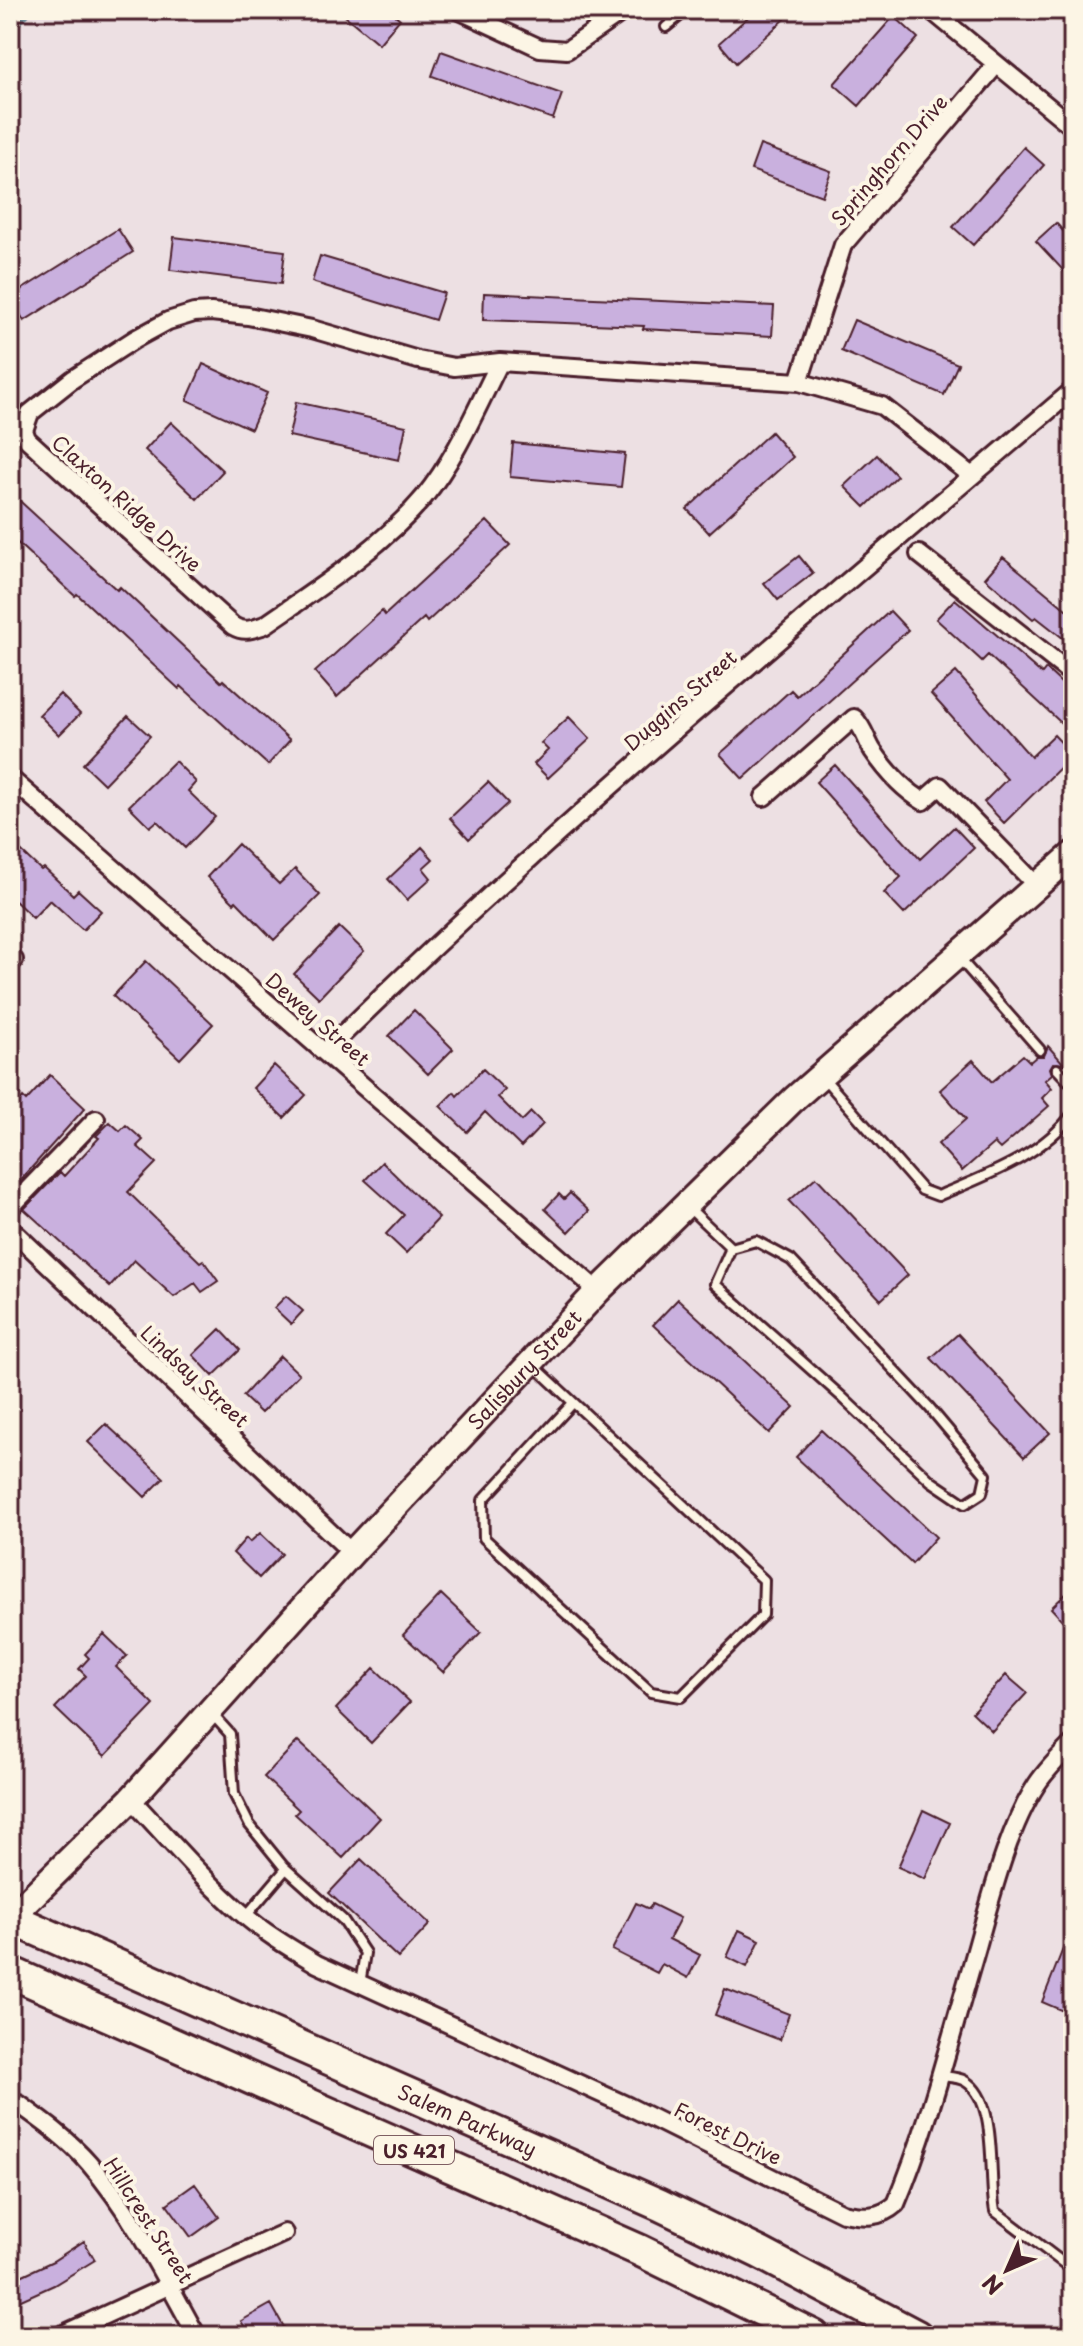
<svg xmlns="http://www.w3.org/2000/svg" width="1083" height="2346" font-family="'Playpen Sans',sans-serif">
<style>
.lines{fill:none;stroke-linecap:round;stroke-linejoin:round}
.stream{stroke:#708f9c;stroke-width:6}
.building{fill:#c9b0de;stroke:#4a1f2b;stroke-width:2}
.lane-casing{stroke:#4a1f2b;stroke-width:14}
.street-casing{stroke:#4a1f2b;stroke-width:22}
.secondary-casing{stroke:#4a1f2b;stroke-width:30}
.highway-casing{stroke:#4a1f2b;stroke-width:36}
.lane{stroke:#fcf5e5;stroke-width:8}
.street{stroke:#fcf5e5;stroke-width:16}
.secondary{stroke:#fcf5e5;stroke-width:24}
.highway{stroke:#fcf5e5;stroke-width:30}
.labels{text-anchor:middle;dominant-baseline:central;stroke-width:8;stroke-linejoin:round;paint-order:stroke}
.shield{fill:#fcf5e5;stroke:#7f5f63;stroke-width:2}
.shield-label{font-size:18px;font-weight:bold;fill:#4a1f2b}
.street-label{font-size:20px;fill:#4a1f2b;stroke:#fcf5e5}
</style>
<rect width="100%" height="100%" fill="#ede0e3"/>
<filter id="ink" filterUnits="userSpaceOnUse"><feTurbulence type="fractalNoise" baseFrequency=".0125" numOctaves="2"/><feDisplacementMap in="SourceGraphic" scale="16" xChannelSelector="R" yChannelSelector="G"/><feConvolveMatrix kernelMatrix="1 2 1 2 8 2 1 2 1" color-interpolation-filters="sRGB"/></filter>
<g filter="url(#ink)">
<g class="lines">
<path class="stream" d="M 10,31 L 31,10"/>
</g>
<path class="building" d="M 338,10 L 389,10 L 400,19 L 379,44 Z
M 756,10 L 795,10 L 736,63 L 719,43 Z
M 894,16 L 918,38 L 859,106 L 834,84 Z
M 441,51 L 562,94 L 553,119 L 432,76 Z
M 760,145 L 831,171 L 822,196 L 751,170 Z
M 1024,147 L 1044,165 L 973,245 L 953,227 Z
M 1056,223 L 1073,242 L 1073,281 L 1036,241 Z
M 118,229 L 133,252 L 24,321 L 10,297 Z
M 174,237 L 285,251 L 281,284 L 170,270 Z
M 320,256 L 444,293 L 435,320 L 312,282 Z
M 484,293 L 774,306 L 772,336 L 643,329 L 644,326 L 483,320 Z
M 854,320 L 958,364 L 944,395 L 841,351 Z
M 203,364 L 267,393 L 251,429 L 187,400 Z
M 296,402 L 406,426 L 399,460 L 289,436 Z
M 171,422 L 223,471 L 197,499 L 145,450 Z
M 771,432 L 793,457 L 709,533 L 687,509 Z
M 513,443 L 625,454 L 621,487 L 510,477 Z
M 877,455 L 897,476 L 865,507 L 844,486 Z
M 10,492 L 117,590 L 120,587 L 221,682 L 223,680 L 290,740 L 268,765 L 181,686 L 179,689 L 77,594 L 75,596 L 10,536 Z
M 487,521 L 510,545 L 427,622 L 424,618 L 337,697 L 315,672 L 382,611 L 385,615 Z
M 799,556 L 813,573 L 778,600 L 764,583 Z
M 1003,557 L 1073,615 L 1073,646 L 1036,617 L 1033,619 L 985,578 Z
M 955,599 L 1042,674 L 1046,669 L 1073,694 L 1073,734 L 988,655 L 982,661 L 936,619 Z
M 890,611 L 908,630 L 743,779 L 720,754 L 791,690 L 797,696 Z
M 956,672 L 1031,757 L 1054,735 L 1073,755 L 1004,823 L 984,802 L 1007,779 L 931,694 Z
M 60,694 L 80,714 L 59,735 L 39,715 Z
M 128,716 L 150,736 L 104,784 L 83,764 Z
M 569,717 L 590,739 L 548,778 L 534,764 L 548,750 L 541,743 Z
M 175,761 L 196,782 L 188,791 L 215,817 L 185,848 L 157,821 L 150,827 L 129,806 Z
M 835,765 L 920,859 L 954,827 L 974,848 L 904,914 L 884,893 L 901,877 L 816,782 Z
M 488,782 L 508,803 L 469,839 L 450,818 Z
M 10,841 L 41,870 L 44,868 L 73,895 L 78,890 L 101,911 L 83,930 L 50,900 L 33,918 L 10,896 Z
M 238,844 L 279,884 L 295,869 L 320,895 L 274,940 L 236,901 L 234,903 L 207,877 Z
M 422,847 L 433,859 L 423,868 L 431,878 L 407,900 L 388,879 Z
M 339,927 L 364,951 L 319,998 L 294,974 Z
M 146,961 L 213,1024 L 180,1059 L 113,996 Z
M 414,1010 L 453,1049 L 428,1074 L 389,1036 Z
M 1048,1046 L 1064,1064 L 1053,1063 L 1050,1068 L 1052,1074 L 1045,1080 L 1052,1088 L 1042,1098 L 1049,1106 L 1000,1149 L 994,1143 L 962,1171 L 938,1144 L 966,1119 L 940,1090 L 973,1060 L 992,1082 L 1023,1055 L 1030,1062 L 1037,1056 L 1044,1056 Z
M 274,1065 L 306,1095 L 284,1118 L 253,1088 Z
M 483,1069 L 505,1090 L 498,1097 L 522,1121 L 531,1112 L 543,1124 L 521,1147 L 485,1112 L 467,1132 L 440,1106 L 454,1092 L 457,1096 Z
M 50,1075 L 85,1108 L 10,1192 L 10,1113 L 23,1098 L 26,1101 Z
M 110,1122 L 120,1131 L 126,1125 L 143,1140 L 137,1146 L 156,1163 L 128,1192 L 200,1262 L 203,1260 L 218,1281 L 202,1292 L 195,1283 L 174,1297 L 134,1260 L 110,1287 L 24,1209 L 60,1172 L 64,1176 L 99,1138 L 96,1136 Z
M 382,1162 L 439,1218 L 406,1253 L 386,1234 L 404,1215 L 365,1180 Z
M 816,1177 L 908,1275 L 881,1300 L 789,1201 Z
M 570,1193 L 589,1211 L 569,1232 L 545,1209 L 559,1194 L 564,1199 Z
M 286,1296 L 303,1311 L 291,1324 L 274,1308 Z
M 678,1299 L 794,1407 L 769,1433 L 653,1325 Z
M 220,1329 L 240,1350 L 213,1376 L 193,1355 Z
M 958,1334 L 1050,1433 L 1024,1457 L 931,1358 Z
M 280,1356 L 299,1374 L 261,1413 L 243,1396 Z
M 106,1424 L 164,1478 L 145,1497 L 88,1442 Z
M 821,1430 L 936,1537 L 912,1564 L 796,1457 Z
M 260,1533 L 282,1554 L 259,1578 L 233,1553 L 246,1538 L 250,1542 Z
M 1073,1587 L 1073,1632 L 1051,1608 Z
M 441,1594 L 481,1632 L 443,1672 L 403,1635 Z
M 104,1634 L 127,1656 L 116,1667 L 154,1705 L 105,1756 L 55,1708 L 86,1676 L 79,1669 L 89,1658 L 85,1654 Z
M 374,1668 L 410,1702 L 371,1743 L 336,1709 Z
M 1006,1675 L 1027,1693 L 992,1731 L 972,1712 Z
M 298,1741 L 380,1818 L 343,1858 L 295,1814 L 299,1810 L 264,1777 Z
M 923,1810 L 950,1823 L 925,1879 L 898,1867 Z
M 361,1859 L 430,1924 L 398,1958 L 329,1893 Z
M 636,1903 L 649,1909 L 652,1904 L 680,1918 L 669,1939 L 700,1955 L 688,1978 L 662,1964 L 657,1973 L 612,1950 Z
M 1072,1926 L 1073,1987 L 1063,2011 L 1042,2002 Z
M 739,1930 L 760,1940 L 747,1967 L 727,1957 Z
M 725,1989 L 789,2014 L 780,2040 L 715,2015 Z
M 195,2184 L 219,2217 L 191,2237 L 167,2204 Z
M 84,2241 L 95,2260 L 54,2285 L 10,2305 L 10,2281 L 53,2261 Z
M 271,2304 L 289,2336 L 250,2336 L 241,2321 Z"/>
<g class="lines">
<g class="lane-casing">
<path id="lane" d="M 666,27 L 687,10
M 959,958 L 1040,1050
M 1057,1069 L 1073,1086
M 822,1076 L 922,1190 L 938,1196 C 985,1176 1042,1156 1073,1113
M 687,1206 L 731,1248 L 756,1241 L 791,1260 L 929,1407 L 986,1475 L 982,1493 L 965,1504 L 931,1481 L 842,1397 L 715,1284 L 731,1248
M 531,1363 L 764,1580 L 763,1615 L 681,1697 L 651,1692 L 484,1538 L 483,1500 L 573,1403
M 212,1714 L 230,1734 L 234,1794 L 249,1824 L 283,1866 L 343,1920 L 365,1953 L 360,1984
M 246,1916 L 286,1869
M 940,2076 C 948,2077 958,2077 965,2081 C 999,2101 988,2177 995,2211 L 1066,2265"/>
</g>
<g class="street-casing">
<path id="street" d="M 458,10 L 540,48 L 567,50 L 625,10
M 931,10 L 1073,127
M 211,312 L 248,316 L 312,329 L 418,360 L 454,367 L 500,362 C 477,407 456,458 424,497 C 381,548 320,587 265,625 C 252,629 245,633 233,626 L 27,439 L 24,430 L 30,413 L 73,379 L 135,339 L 168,321 L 194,313 Z
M 500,362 L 799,382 L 882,406 L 972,476
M 799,382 L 843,245 L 996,65
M 919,554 L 1073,675
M 10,778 L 598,1291
M 764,797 L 854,718 C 864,728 866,740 873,751 C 886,770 904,790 923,801 L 940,786 L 1037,886
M 10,964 L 14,960
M 325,1052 C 562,818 820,606 1073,390
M 10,1208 L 96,1119
M 10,1228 L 352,1553
M 131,1799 C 168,1838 203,1880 244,1915 C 266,1934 292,1949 317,1964 L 628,2106 L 843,2213 C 863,2217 879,2219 896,2204 C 929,2126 949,2042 973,1961 C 989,1906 1006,1831 1037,1784 C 1047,1769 1060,1756 1073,1743
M 19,2104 C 44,2122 69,2140 89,2163 C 133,2214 165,2278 197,2336
M 59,2336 L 284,2233"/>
</g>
<g class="secondary-casing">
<g id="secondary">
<path id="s1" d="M 10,1918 L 131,1799 L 352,1553 L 598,1291 L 794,1099 L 1073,854"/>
</g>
</g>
<g class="highway-casing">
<g id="highway">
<path id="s2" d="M 10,1918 L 660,2205 L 760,2253 L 917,2336"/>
<path d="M 10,1972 L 639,2250 L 814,2336"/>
</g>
</g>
<use href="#lane" class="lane"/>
<use href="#street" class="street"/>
<use href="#secondary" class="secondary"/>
<use href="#highway" class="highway"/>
</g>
</g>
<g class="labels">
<rect class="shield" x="374" y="2136" width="80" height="28" rx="6"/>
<g class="shield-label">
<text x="414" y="2150">US 421</text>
</g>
<g class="street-label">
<text transform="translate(889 160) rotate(-49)">Springhorn Drive</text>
<text transform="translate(127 503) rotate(42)">Claxton Ridge Drive</text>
<text transform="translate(680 700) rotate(-41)">Duggins Street</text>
<text transform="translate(318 1019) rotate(41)">Dewey Street</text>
<text stroke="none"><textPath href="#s1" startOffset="752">Salisbury Street</textPath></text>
<text transform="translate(195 1376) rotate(43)">Lindsay Street</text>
<text stroke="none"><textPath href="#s2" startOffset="500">Salem Parkway</textPath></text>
<text transform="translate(728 2133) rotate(26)">Forest Drive</text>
<text transform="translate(149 2220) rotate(57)">Hillcrest Street</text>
</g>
</g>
<rect width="1083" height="2346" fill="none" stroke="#fcf5e5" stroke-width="40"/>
<rect x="20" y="20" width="1043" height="2306" fill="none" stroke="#4a1f2b" stroke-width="3" filter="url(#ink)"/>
<g transform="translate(1007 2270) rotate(225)" stroke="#fcf5e5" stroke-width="6" paint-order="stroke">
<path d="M0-6L14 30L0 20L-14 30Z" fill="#4a1f2b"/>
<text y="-12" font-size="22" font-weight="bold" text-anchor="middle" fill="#4a1f2b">N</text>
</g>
</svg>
